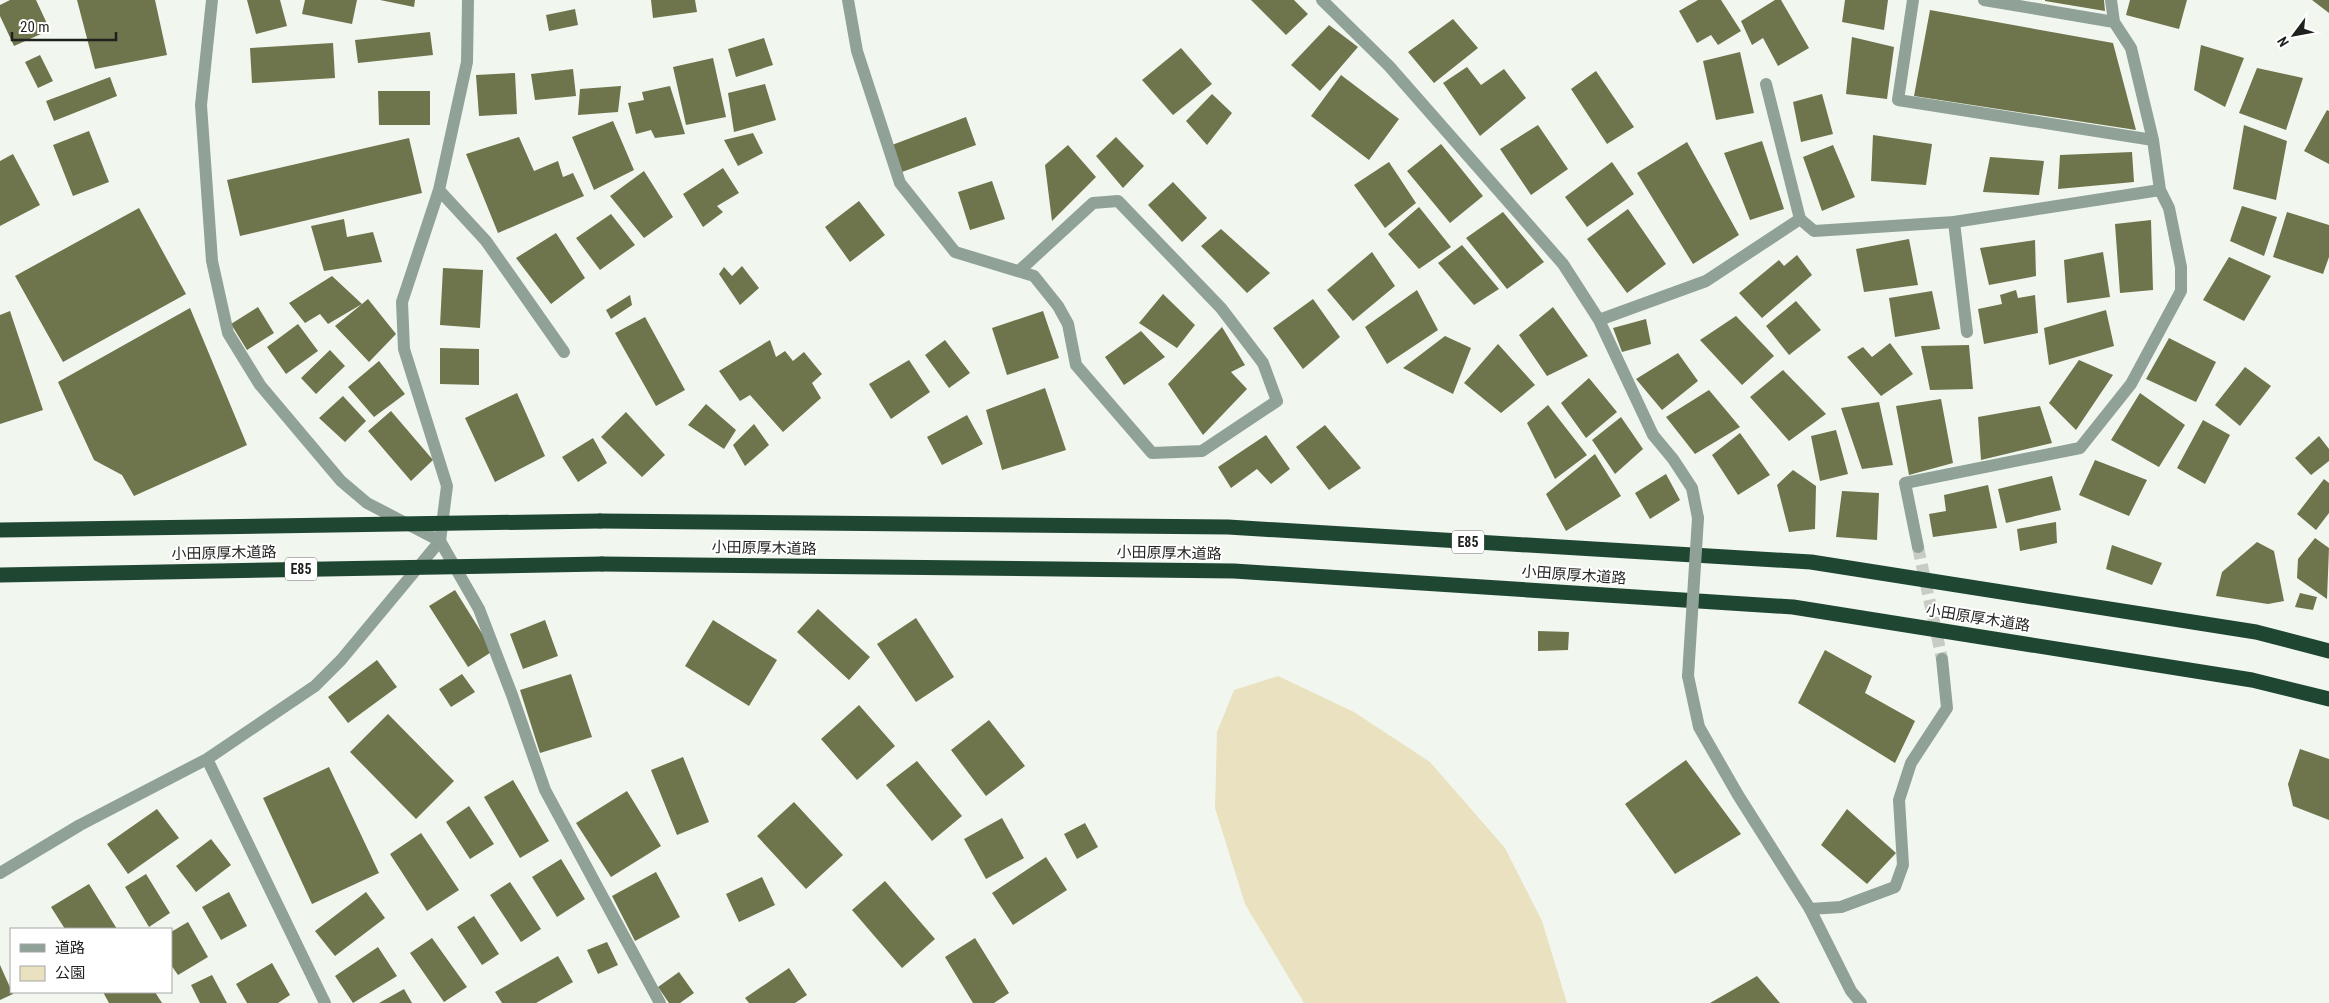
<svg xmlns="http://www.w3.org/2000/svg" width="2329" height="1003" font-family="'Roboto Condensed','Noto Sans JP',sans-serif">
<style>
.green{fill:#eae1c0}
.building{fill:#6e744c}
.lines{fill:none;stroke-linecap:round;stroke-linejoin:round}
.street-tunnel{stroke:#c7ccc4;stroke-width:12;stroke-dasharray:12 6;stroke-linecap:butt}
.lane{stroke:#90a297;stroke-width:12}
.street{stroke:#90a297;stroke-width:12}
.highway{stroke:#1f4631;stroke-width:15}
.street-bridge{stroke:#90a297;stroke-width:12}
.highway-bridge{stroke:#1f4631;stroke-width:15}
.labels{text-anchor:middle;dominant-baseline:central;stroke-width:4;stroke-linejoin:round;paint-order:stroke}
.shield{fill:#fff;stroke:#626462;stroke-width:1}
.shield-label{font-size:14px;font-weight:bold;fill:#1f211e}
.street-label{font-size:15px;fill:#1f211e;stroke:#fff}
</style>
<rect width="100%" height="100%" fill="#f1f7ee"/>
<path class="green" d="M 1278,676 L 1354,712 L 1430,762 L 1505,848 L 1542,921 L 1567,1003 L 1304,1003 L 1245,904 L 1215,808 L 1217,732 L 1234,690 Z"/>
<path class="building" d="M 10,0 L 36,0 L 50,30 L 14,46 L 0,16 L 0,5 Z
M 77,0 L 155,0 L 167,55 L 95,69 Z
M 247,0 L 280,0 L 287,26 L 256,34 Z
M 305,0 L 357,0 L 352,24 L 302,14 Z
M 380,0 L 415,0 L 414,7 Z
M 651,0 L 695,0 L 697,12 L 653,18 Z
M 1251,0 L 1294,0 L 1308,14 L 1286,35 Z
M 1698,0 L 1721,0 L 1741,31 L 1718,45 L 1711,35 L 1697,43 L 1679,11 Z
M 1775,0 L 1781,0 L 1809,48 L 1778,66 L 1763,38 L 1752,45 L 1741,21 Z
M 1845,0 L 1888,0 L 1884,30 L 1842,22 Z
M 2045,0 L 2104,0 L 2105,11 L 2045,1 Z
M 2130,0 L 2187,0 L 2179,29 L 2126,15 Z
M 2312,0 L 2329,0 L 2329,13 Z
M 575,9 L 578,25 L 549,31 L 546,15 Z
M 1930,10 L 2113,43 L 2136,130 L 1914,96 Z
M 1453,19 L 1478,48 L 1434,83 L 1408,52 Z
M 1329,25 L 1358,47 L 1320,91 L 1291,65 Z
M 430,32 L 433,55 L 358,63 L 355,40 Z
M 1852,37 L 1894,47 L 1887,99 L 1846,94 Z
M 764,38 L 773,65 L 736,77 L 728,49 Z
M 333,43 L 335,78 L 252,83 L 250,48 Z
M 2201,45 L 2244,58 L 2225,107 L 2194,90 Z
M 1181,48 L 1212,84 L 1173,115 L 1142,80 Z
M 1740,52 L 1754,113 L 1716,120 L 1703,61 Z
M 40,55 L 53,81 L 38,88 L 25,62 Z
M 713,58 L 726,117 L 686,125 L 673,67 Z
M 1467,67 L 1481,85 L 1504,69 L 1526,98 L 1480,136 L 1443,83 Z
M 2257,68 L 2303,78 L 2286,130 L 2239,113 Z
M 573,69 L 576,96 L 535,100 L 531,74 Z
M 1596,71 L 1634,127 L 1607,144 L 1571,89 Z
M 515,73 L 517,114 L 479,116 L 476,75 Z
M 1341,75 L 1399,119 L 1369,160 L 1311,116 Z
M 110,77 L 117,96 L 54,121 L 46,101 Z
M 765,84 L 776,120 L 734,132 L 728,93 Z
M 621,86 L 618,112 L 578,115 L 580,89 Z
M 670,86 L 685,134 L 655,138 L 651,130 L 636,134 L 628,103 L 644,100 L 642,92 Z
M 378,91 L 430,91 L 430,125 L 379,125 Z
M 1212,94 L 1232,113 L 1207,145 L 1186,121 Z
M 1822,94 L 1833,134 L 1801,142 L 1793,102 Z
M 2327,110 L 2329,111 L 2329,164 L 2304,151 Z
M 966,117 L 976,145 L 902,172 L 892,145 Z
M 613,121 L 634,170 L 594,190 L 572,137 Z
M 1538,125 L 1568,169 L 1531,195 L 1500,149 Z
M 2244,125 L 2287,141 L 2276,200 L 2233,189 Z
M 89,131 L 109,182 L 73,196 L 53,145 Z
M 753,133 L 763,153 L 738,166 L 724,140 Z
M 1873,135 L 1932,144 L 1926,185 L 1871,181 Z
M 519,137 L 534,171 L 558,161 L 563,177 L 573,173 L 584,196 L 498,233 L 466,154 Z
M 1116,137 L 1144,166 L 1123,188 L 1096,156 Z
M 409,138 L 422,193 L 240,236 L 227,180 Z
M 1762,141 L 1784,209 L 1750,220 L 1724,153 Z
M 1687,142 L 1739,235 L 1693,264 L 1637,173 Z
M 1441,144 L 1483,196 L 1450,223 L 1407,171 Z
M 1068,145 L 1096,177 L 1052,221 L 1045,165 Z
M 1833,145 L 1855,197 L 1822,211 L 1803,157 Z
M 2132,152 L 2134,182 L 2058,189 L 2060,155 Z
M 13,154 L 40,205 L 0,226 L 0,161 Z
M 1990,157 L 2044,161 L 2039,195 L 1983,192 Z
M 1389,162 L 1416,203 L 1385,228 L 1354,185 Z
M 1612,162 L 1634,194 L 1587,227 L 1565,197 Z
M 723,168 L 739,193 L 717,206 L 723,212 L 703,227 L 683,194 Z
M 644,171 L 673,217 L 644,238 L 610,196 Z
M 992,181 L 1005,219 L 970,230 L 958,192 Z
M 1173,182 L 1207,218 L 1182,242 L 1148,205 Z
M 859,201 L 885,235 L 850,262 L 825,227 Z
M 2242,206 L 2277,217 L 2264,256 L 2230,241 Z
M 1419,207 L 1451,247 L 1419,269 L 1388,234 Z
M 139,208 L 186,294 L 63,362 L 15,276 Z
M 1628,209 L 1666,264 L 1627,293 L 1587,239 Z
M 1503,212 L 1544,262 L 1507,289 L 1466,238 Z
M 2287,212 L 2329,225 L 2329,257 L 2323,274 L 2273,257 Z
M 611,214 L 635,245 L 600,270 L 576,238 Z
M 344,219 L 347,237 L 373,232 L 382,262 L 324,271 L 311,226 Z
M 2151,220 L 2153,290 L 2120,293 L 2115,224 Z
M 1221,229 L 1270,273 L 1247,293 L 1201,246 Z
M 556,233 L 585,278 L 551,304 L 516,258 Z
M 1909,239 L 1918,285 L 1864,292 L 1856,249 Z
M 2035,240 L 2036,276 L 1989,285 L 1980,248 Z
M 1462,245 L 1499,289 L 1474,305 L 1438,263 Z
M 1372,252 L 1395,286 L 1353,321 L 1327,290 Z
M 2103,252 L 2110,297 L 2067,303 L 2064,260 Z
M 1797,255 L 1812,275 L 1762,318 L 1739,293 L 1779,260 L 1784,266 Z
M 2229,257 L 2271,276 L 2244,321 L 2203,300 Z
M 742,266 L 759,288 L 740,305 L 719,274 L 724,267 L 732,276 Z
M 443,268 L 483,270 L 480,328 L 440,325 Z
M 332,276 L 362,304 L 368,299 L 396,334 L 369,362 L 335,326 L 362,304 L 328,324 L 320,314 L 305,323 L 289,303 Z
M 1417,290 L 1438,330 L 1387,364 L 1365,327 Z
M 2016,290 L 2018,298 L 2035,295 L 2038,333 L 1984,344 L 1978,309 L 2002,304 L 2000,295 Z
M 1932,291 L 1940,329 L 1895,337 L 1889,298 Z
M 1163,294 L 1195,325 L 1177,348 L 1139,323 Z
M 630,295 L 632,305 L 611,319 L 606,310 Z
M 1313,299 L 1340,337 L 1303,369 L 1273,328 Z
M 1796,301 L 1821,330 L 1789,355 L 1766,326 Z
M 258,307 L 274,333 L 247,350 L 231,324 Z
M 1553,307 L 1588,356 L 1547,376 L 1519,335 Z
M 190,308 L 247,445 L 134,496 L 122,475 L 94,460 L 58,382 Z
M 2106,310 L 2114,346 L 2049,365 L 2044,328 Z
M 10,311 L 43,410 L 0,424 L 0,315 Z
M 1043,311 L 1059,358 L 1007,375 L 992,328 Z
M 1736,316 L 1774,356 L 1742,385 L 1700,340 Z
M 645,317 L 685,390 L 656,406 L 615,333 Z
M 1646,319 L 1651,344 L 1622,352 L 1613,328 Z
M 298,324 L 318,351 L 286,374 L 267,347 Z
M 1222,327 L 1245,365 L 1231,372 L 1247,389 L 1203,435 L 1168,384 Z
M 1141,331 L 1165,357 L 1124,385 L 1105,357 Z
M 1445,336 L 1471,348 L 1453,394 L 1403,368 Z
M 2169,338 L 2216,362 L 2196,402 L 2146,379 Z
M 770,340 L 776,357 L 785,351 L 793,361 L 804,352 L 822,374 L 812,383 L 821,398 L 783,432 L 750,395 L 740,401 L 719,371 Z
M 945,340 L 970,373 L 949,388 L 925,355 Z
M 1890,343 L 1913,374 L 1881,396 L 1847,357 L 1863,347 L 1872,357 Z
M 1498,344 L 1535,385 L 1501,413 L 1464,383 Z
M 1969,345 L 1973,389 L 1930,390 L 1921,346 Z
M 440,348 L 479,349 L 479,385 L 440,384 Z
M 330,350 L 345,366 L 316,394 L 301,378 Z
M 1678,353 L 1698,381 L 1662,410 L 1636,379 Z
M 909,360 L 930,392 L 891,419 L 869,384 Z
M 2079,360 L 2113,375 L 2076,430 L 2049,403 Z
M 379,361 L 405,394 L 374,417 L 348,387 Z
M 2245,367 L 2271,386 L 2240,426 L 2215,405 Z
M 1783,370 L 1826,414 L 1789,441 L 1750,397 Z
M 1589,378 L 1617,412 L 1586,438 L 1561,403 Z
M 1045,388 L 1066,450 L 1002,470 L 986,410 Z
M 1709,390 L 1740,427 L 1695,454 L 1666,417 Z
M 517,393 L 545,456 L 495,482 L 465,418 Z
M 2140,393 L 2185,425 L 2159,467 L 2111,440 Z
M 343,396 L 366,421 L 345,442 L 319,418 Z
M 1941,399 L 1953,463 L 1909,475 L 1896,406 Z
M 1879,402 L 1893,465 L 1862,469 L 1841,408 Z
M 706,404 L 736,430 L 724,449 L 688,425 Z
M 1548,405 L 1587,455 L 1555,479 L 1527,423 Z
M 2040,406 L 2052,443 L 1981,460 L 1978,417 Z
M 391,411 L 433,460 L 411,481 L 368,431 Z
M 626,412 L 665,455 L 642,477 L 601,437 Z
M 967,415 L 983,444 L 942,465 L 927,437 Z
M 1621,417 L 1643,449 L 1615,474 L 1592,440 Z
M 2203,420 L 2230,435 L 2205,484 L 2177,468 Z
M 754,424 L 769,445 L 745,466 L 733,445 Z
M 1325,425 L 1361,468 L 1329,490 L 1296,447 Z
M 1836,430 L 1848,474 L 1820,481 L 1811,436 Z
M 1740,433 L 1770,475 L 1738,495 L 1712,455 Z
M 1266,435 L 1290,469 L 1271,484 L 1257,469 L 1231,488 L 1218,467 Z
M 2319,436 L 2329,449 L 2329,461 L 2311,475 L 2295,458 Z
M 593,438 L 607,463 L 578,482 L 562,457 Z
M 1595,454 L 1621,496 L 1566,531 L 1546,494 Z
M 2095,460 L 2147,480 L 2129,516 L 2079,495 Z
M 1793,470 L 1816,486 L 1815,529 L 1789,532 L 1777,485 Z
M 1666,474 L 1680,500 L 1650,519 L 1635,493 Z
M 2052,476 L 2061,510 L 2006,523 L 1998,489 Z
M 2324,479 L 2329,483 L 2329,513 L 2316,530 L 2297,514 Z
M 1988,485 L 1997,528 L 1933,537 L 1929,514 L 1946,511 L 1944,495 Z
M 1842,491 L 1879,493 L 1877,540 L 1836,537 Z
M 2056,522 L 2057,543 L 2020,551 L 2017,529 Z
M 2315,538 L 2329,548 L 2327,599 L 2297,578 L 2298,559 Z
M 2257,542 L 2274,551 L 2284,601 L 2268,604 L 2216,596 L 2222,572 Z
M 2112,545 L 2162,563 L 2152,585 L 2106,569 Z
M 455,590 L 493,651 L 468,667 L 429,606 Z
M 2300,593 L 2317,597 L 2313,610 L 2295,607 Z
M 818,609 L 870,657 L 849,680 L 797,632 Z
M 916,618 L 954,677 L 916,702 L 877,644 Z
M 545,620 L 558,656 L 523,669 L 510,634 Z
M 713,620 L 777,660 L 749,706 L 685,666 Z
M 1538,631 L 1569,632 L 1568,650 L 1538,651 Z
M 1825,650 L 1872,676 L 1865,693 L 1915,721 L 1895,763 L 1798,703 Z
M 377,660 L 397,687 L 348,723 L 328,697 Z
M 462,674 L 475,692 L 451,707 L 439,689 Z
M 571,674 L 592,737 L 540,753 L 520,690 Z
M 859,705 L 895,746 L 857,780 L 821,739 Z
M 388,714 L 454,781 L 416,819 L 350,752 Z
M 989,720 L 1025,766 L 986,796 L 951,750 Z
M 2300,749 L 2329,759 L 2329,820 L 2293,806 L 2288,784 Z
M 683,757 L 709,822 L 677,835 L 651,770 Z
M 1686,760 L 1741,834 L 1675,874 L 1625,804 Z
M 917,761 L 962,816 L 932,841 L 886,785 Z
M 329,767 L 379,873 L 312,904 L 263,798 Z
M 513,780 L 549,841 L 520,858 L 484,797 Z
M 627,791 L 661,846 L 611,877 L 576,823 Z
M 794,802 L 843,855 L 806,889 L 757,836 Z
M 469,806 L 494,844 L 470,859 L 446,822 Z
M 157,809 L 179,838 L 128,874 L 107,844 Z
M 1847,809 L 1896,853 L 1867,884 L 1821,845 Z
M 1002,818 L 1024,858 L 986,879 L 964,839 Z
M 1085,823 L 1098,847 L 1077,859 L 1064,834 Z
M 421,833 L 459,890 L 427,911 L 390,854 Z
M 211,839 L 231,865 L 196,892 L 176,866 Z
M 1046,857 L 1067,890 L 1013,925 L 992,893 Z
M 561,859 L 585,899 L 557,917 L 532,877 Z
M 656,872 L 680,917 L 635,941 L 612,896 Z
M 146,874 L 170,913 L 149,927 L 125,887 Z
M 762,877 L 775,905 L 739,922 L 726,894 Z
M 885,881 L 935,939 L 902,968 L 852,910 Z
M 510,882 L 541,929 L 521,942 L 490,895 Z
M 89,884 L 117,929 L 65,929 L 51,907 Z
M 229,892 L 247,926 L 221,940 L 202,907 Z
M 366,892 L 385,918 L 335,956 L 315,931 Z
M 474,916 L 499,954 L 482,965 L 457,927 Z
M 188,922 L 208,957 L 178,975 L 171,965 L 171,932 Z
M 432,938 L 467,987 L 444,1002 L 410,953 Z
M 975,938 L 1009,993 L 994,1003 L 973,1003 L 945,957 Z
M 607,942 L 618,965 L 598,974 L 587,950 Z
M 378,947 L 397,976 L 353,1003 L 335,976 Z
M 558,956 L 573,982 L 536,1003 L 502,1003 L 495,992 Z
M 272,963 L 290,995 L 278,1003 L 247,1003 L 236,984 Z
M 0,965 L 13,994 L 0,1000 Z
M 789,968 L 807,995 L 795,1003 L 749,1003 L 745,998 Z
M 679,972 L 694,993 L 680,1003 L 669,1003 L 658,987 Z
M 212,975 L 227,1003 L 200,1003 L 191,985 Z
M 1757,976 L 1780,1003 L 1710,1003 Z
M 404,989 L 412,1003 L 379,1003 Z
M 103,992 L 155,992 L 162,1003 L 109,1003 Z"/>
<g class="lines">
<path class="street-tunnel" d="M 1918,547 L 1942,659"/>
<path class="lane" d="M 1766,84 L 1800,219
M 439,190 L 486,241 L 564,352
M 1954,222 L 1967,332
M 440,541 L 447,486 L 404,349 L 402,302 L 439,190 L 467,62 L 468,0
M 1810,909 L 1841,907 L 1895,887 L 1903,865 L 1899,800 L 1911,763 L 1947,708 L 1942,659"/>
<path class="street" d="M 212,0 L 201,105 L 212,261 L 228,333 L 260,385 L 341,481 L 367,503 L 440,541 L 479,609 L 512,695 L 545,790 L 660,1003
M 848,0 L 857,51 L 900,183 L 955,252 L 1034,276 L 1058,306 L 1068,324 L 1076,365 L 1152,453 L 1202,451 L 1277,401 L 1263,363 L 1221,308 L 1118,201 L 1093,203 L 1019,271
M 1322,0 L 1389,66 L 1563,264 L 1599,320 L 1653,435 L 1673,459 L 1692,488 L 1698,518
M 1913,0 L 1898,100 L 2153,140
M 1984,0 L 2114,22
M 1599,320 L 1706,281 L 1800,219 L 1814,231 L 1954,222 L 2160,190 L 2153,140 L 2131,48 L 2114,22 L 2111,0
M 1918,547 L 1905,483 L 2080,448 L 2131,384 L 2181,291 L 2181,267 L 2169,208 L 2160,190
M 1688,676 L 1699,727 L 1738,795 L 1810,909 L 1851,991 L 1861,1003
M 207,759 L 325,1003
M 0,873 L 80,825 L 207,759 L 315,686 L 341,660 L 440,541"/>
<path class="highway" d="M 600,521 L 1228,527 L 1811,562 L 2256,632 L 2329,651
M 602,564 L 1234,571 L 1793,607 L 2252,680 L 2329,699"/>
<path class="street-bridge" d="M 1688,676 L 1698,518"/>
<path class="highway-bridge" d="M 0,530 L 600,521
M 0,575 L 602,564"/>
</g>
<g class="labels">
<g class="shield">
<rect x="1452" y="530.5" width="32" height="23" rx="4"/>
<rect x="285" y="557.5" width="32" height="23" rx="4"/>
</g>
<g class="shield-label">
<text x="1468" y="542">E85</text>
<text x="301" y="569">E85</text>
</g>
<g class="street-label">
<text transform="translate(764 548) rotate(1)">小田原厚木道路</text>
<text transform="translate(224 553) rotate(-1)">小田原厚木道路</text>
<text transform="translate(1169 553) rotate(1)">小田原厚木道路</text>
<text transform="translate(1574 575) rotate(4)">小田原厚木道路</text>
<text transform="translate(1978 618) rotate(9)">小田原厚木道路</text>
</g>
</g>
<rect x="10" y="928" width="162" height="65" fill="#ffffff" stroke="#a5a6a5"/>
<rect x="20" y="944" width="25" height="8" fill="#90a297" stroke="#a5a6a5"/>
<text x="55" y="953" font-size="15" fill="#1f211e">道路</text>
<rect x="20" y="966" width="25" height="15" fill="#eae1c0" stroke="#a5a6a5"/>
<text x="55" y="978" font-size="15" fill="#1f211e">公園</text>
<g transform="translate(2294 35) rotate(238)" stroke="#ffffff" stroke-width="4" paint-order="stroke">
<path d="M0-4L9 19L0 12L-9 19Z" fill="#1f211e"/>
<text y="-8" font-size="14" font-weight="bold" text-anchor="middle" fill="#1f211e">N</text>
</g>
<path d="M12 32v8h104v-8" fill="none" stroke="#1f211e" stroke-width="2.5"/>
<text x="20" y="32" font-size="15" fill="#1f211e" stroke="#ffffff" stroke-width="4" paint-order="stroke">20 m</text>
</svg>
